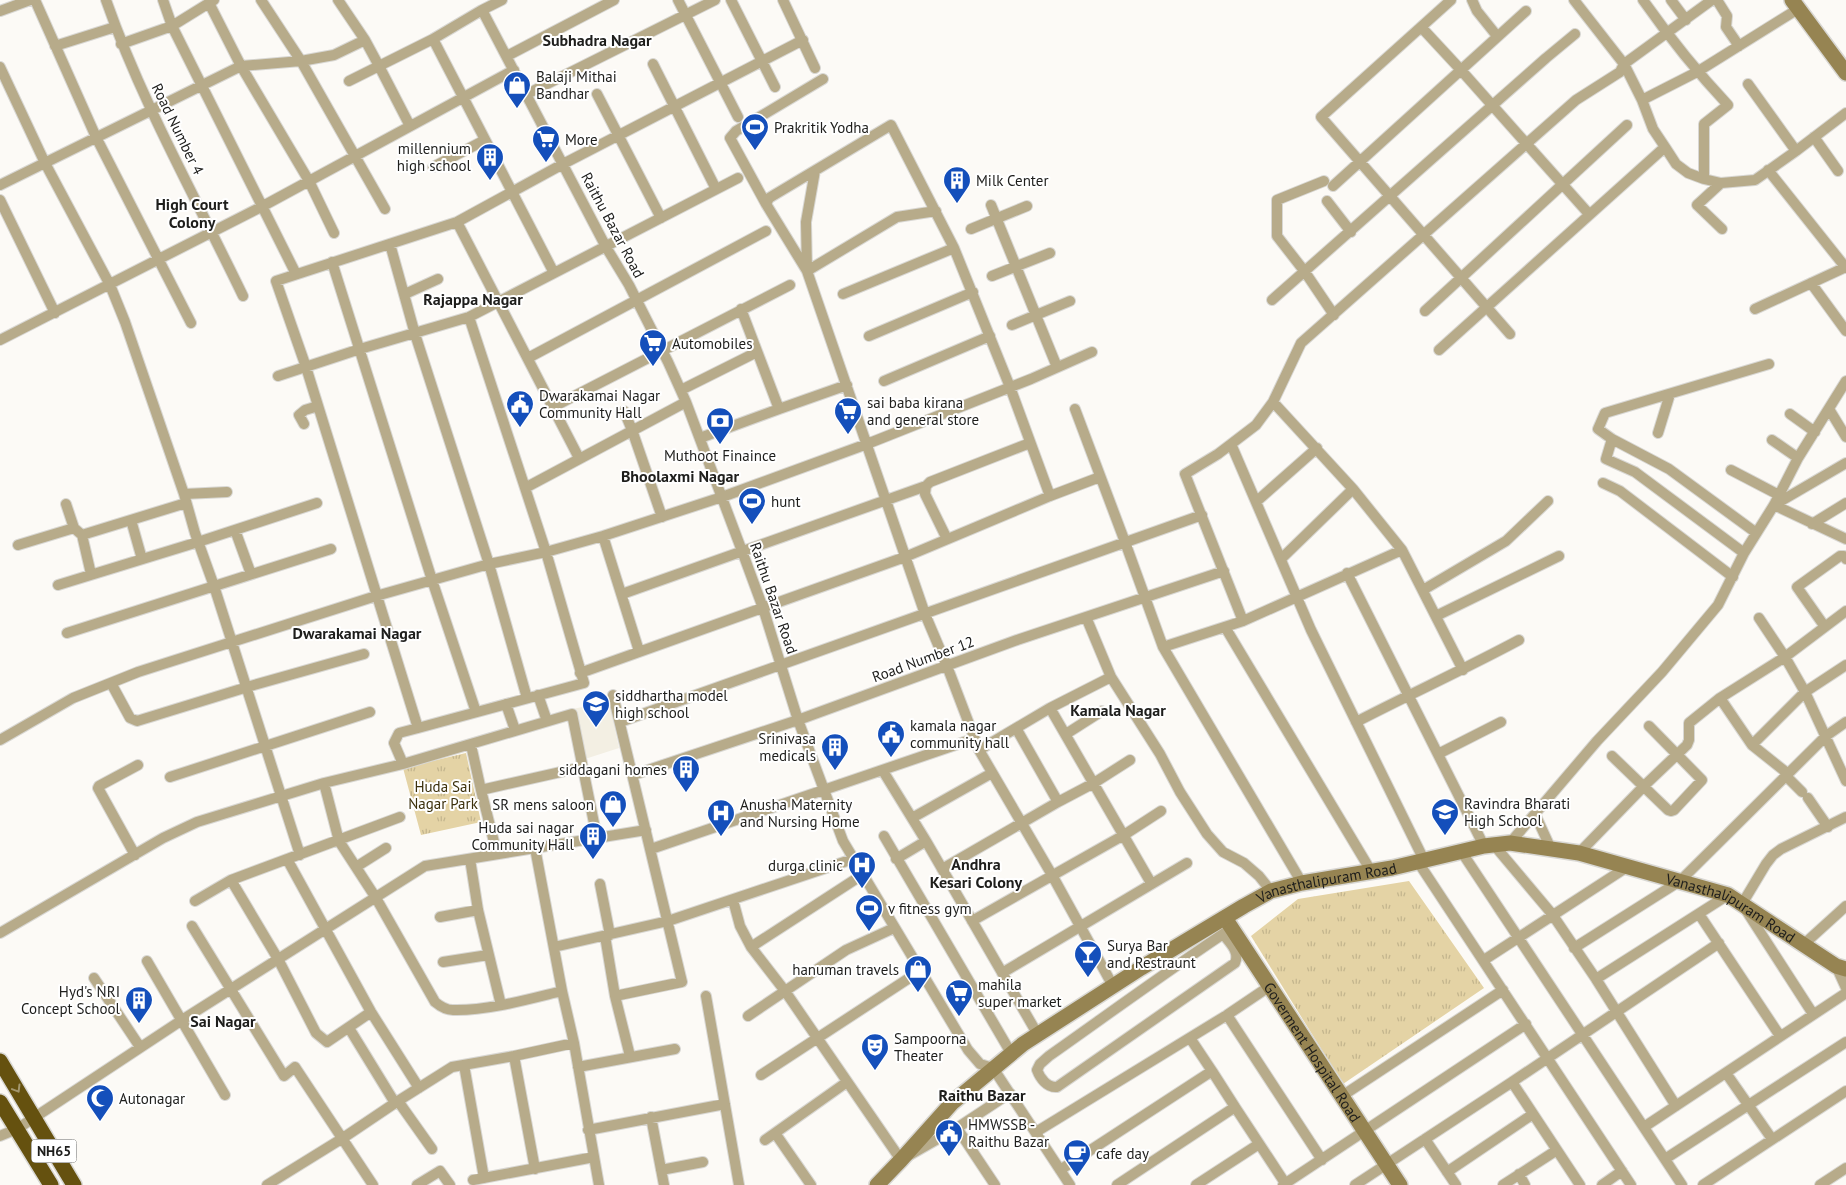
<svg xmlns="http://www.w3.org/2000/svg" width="1846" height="1185" font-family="'PT Sans',sans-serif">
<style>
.built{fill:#f3efe3}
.grass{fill:url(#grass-tufts)}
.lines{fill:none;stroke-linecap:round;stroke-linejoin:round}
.street-casing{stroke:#d8d7d3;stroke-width:12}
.secondary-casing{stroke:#d8d7d3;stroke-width:18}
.highway-casing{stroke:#d8d7d3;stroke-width:18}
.street{stroke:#b7ab8a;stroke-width:10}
.secondary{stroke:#968452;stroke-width:15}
.highway{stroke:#65510f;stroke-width:15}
.oneway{stroke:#a3976f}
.labels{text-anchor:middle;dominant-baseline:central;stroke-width:4;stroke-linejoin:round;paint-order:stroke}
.shield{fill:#fff;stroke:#626260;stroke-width:1}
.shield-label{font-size:14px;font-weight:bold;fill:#1e1e1c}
.poi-label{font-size:15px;fill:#1e1e1c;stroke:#fff;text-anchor:start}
.street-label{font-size:15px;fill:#1e1e1c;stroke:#fff}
.park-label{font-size:15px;fill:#3c300c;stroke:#fff}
.neighbourhood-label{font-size:16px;font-weight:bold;fill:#1e1e1c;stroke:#fff}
</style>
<defs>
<pattern id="grass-tufts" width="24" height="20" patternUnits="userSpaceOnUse" patternTransform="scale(1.25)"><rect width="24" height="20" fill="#e4d3a5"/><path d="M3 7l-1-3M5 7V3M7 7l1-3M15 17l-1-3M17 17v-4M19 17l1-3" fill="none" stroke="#c3b58d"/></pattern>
</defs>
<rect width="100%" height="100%" fill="#fcfaf6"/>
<path class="built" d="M 609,702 L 619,748 L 585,759 L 572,709 Z"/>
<path class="grass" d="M 466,753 L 481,822 L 421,835 L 403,768 Z
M 1409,881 L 1484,988 L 1343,1084 L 1251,936 L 1298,899 Z"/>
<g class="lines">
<g class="street-casing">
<path id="street" d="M 35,0 L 96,137 L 191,323
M 106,0 C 142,103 196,198 243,296
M 163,0 L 172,26 L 296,274
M 261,0 L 301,61 L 385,209
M 338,0 L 365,40 L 379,66 L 433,39 L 482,10 L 502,0
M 678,0 L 738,117
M 731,0 L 775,87
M 783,0 L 815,68
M 1451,0 L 1321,117 L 1510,334
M 1472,0 L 1477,11 L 1497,36
M 1643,0 C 1669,37 1697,72 1728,105 L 1704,124 L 1704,179
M 1671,0 L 1686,20
M 1717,0 L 1727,16 L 1726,27 L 1739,46
M 209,3 L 241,66 L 309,181 L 334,233
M 482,10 L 606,247 L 629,285 L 668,362 L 686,402 L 742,551 L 763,608 L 798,720 L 843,841 L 968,1050 L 980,1064 L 993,1068 L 1070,1185
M 0,11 L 30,0
M 1422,28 L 1460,69 L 1589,214
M 433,39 L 554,273
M 121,44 L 172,26 L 214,0
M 55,46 L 115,27
M 507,56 L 614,0
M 653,64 L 716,189
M 0,67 L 45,163 L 110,285 L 125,322 L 184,494 L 195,533 L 214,586 L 300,855
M 349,81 L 379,66 L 410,126
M 1748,84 L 1796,151
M 527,94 L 715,0
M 597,94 L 661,218
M 1642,100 L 1697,72 L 1798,9
M 1814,137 L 1838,171
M 1665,147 L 1676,164 L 1688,173 L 1704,179 L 1721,183 L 1755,180 L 1796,151 L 1846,113
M 433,167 L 485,140
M 1768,170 L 1846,268
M 815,171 L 806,222 L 807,271 L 925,614 L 947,666 L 979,750 L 1052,875 L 1113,986
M 1324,181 L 1277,200 L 1277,236 L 1305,272 L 1334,315
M 1721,183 L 1697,205 L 1722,229
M 0,185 L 241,66 L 301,61 L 334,55 L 365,40
M 1333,186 L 1526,11
M 0,200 L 55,313
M 1327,201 L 1351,232
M 766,204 L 730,138 L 736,131 L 823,79
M 991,205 L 1057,367
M 936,211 L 897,217 L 807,271 L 766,204 L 769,198 L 891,125 L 954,248
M 457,222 L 579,458
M 971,229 L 1027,206
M 390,244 L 415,334 L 489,564 L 527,698
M 332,262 L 432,580 L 476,712
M 992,276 L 1050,253
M 1811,283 L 1846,331
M 405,294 L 438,279
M 843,294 L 954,248 L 1010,387 L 1050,496
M 1272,300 L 1546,58 L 1575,34
M 1755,309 L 1846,267
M 1425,311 L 1627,125
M 469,317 L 546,552 L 584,683 L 418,728 L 306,367 L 276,281 L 457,222 L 563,164 L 803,40
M 1012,325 L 1070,301
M 869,336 L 973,292
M 0,340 L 263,206 L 514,70
M 1439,350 L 1665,147 L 1653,129 L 1642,100 L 1624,64 L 1574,0
M 528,358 L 766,231
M 278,376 L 360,349 L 469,317 L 738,178
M 884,381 L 990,336
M 681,390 L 757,352
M 1273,402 L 1353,489 L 1402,550 L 1463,670
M 553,407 L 790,285
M 779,409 L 847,385
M 1075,409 L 1125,542 L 1163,647 L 1302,883
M 1829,409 L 1846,437
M 624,411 L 632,430 L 662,517
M 1790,414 L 1815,432
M 304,424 L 299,415 L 305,410 L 318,406
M 1658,433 L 1670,394
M 700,438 L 779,409 L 741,309
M 1612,439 L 1606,459 L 1635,472 L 1744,553
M 1772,440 L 1798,458
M 1231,444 L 1311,630 L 1424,860
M 1846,463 L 1774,505 L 1846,539
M 1731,470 L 1779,495
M 1603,483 L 1620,491 L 1733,577
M 525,488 L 686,402
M 184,494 L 227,492
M 1257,501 L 1317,448
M 66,504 L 74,528
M 131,520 L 142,559
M 1812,524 L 1846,503
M 235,530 L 251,574
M 1755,532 L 1669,469 L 1612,439 L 1598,429 L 1605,413 L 1769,364
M 603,536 L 639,651
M 947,539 L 925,494 L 926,486 L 930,482 L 1030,443
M 18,545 L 74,528 L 82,535
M 1281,559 L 1353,489
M 1347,573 L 1484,846
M 91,574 L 82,535 L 186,503
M 58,585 L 198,542 L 317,503
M 1423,590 L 1506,541 L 1548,501
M 622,594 L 926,486
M 1436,616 L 1559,556
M 1086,617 L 1111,677 L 1160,754 L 1180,792 L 1207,834 L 1223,852 L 1244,863 L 1259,876 L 1271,891
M 1759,618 L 1785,657 L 1805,692 L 1846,781
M 1243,621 L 1185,474 L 1218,454 L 1256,425 L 1273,402 L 1301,343 L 1576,100 L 1620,72 L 1624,64 L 1712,0
M 1225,627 L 1371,871
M 1825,627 L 1797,587 L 1840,556 L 1844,556 L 1846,559
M 67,633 L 331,549
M 1163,647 L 1243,621 L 1402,550
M 580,673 L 905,557 L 1050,496 L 1100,477
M 111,683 L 130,718 L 137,721 L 254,685 L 364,654
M 538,695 L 547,721
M 613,695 L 682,982 L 615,996
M 1720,698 L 1752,745 L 1787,773
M 506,704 L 515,730
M 1050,708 L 1151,883
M 620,722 L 1202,515
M 1356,722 C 1410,694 1465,669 1519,640
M 1016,728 L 1058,802
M 1066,734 L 1102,711
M 0,740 L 73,698 L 138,672 L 376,596 L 489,564 L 546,552 L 603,536 L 722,497 L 867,444 L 1031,379 L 1092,352
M 471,745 L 481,790 L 497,854
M 1752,745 L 1805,692 L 1846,665
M 979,750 L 1050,708 L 1111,677
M 1438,754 L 1501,722
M 1612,756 L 1668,810 L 1671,811 L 1674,810 L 1702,780 L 1649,726
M 403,764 L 394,743 L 399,733 L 418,728
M 883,771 L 926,841 L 1038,1035
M 633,775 L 798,720 L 1017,640 L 1224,571
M 1785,775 L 1802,792
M 170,777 L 370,712
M 324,783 L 339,841 L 376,898 L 435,1002 C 441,1007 446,1010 453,1010 C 487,1011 529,999 562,991
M 481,790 L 583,767
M 1808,798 L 1828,827
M 1535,814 L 1551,849
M 912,818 L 992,773
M 884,836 L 1011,1053
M 1510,843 L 1597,741 L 1662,672 L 1718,605 L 1744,553 L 1774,505 L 1798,458 L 1846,381
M 1494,845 L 1552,914 L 1596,979 L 1676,1106
M 535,848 L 562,991 L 574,1043 L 599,1185
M 651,849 L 973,739
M 1461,851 L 1682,1185
M 1579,853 L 1644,786 L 1687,745 L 1689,740 L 1689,723 L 1720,698 L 1785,657 L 1846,611
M 135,855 L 98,788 L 99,786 L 138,765
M 287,859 L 371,1012 L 419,1088
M 470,859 L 478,910 L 501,1005
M 896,859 L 926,841
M 1418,862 L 1631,1185
M 356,867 L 386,848
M 942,869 L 1058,802 L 1094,783 L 1130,760
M 231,880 L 278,959 L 316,1033 L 327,1042 L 371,1012
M 600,884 L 610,935
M 733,900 L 740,926 L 751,947 L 785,991 L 901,1160 L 957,1128 L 1010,1093
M 195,901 L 231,880 L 400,817
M 1699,914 L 1780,1036
M 440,917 L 478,910
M 972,921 L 1124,835 L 1161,811
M 192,926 L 284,1076 L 295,1067 L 373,1185
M 0,933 L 163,838 L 197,822 L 324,783 L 403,764 L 572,714 L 597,838
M 1223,934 C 1230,943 1240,952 1235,963 L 1057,1087 C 1047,1088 1040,1078 1037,1070 L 1040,1064 L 1049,1056 C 1110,1013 1170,969 1232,928
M 605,936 L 615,996 L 630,1056
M 1803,945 L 1846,906
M 554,947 L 668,921 L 853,859
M 751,947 L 862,875
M 1574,948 L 1680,881 L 1826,736 L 1846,722
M 1484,960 L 1627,867
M 147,961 L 225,1095
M 443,962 L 488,955
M 1836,966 L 1846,988
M 1002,973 L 1187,863
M 94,978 L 140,1047
M 1596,979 L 1728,895
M 706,996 L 739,1185
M 1813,1014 L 1742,904 L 1766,864 L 1773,855 L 1781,849 L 1846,817
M 1227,1015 L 1322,1160
M 748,1016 L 846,950 L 894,928
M 349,1028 L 395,1103
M 514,1056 L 535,1169
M 464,1065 L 484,1178
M 578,1067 L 675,1049
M 1212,1071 L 1235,1107
M 1726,1073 L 1772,1139
M 761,1075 L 920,971
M 1512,1082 L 1719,943
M 1342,1096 L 1503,990
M 398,1101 L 432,1149
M 651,1117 L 664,1185
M 1644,1127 L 1846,993
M 957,1128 L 995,1185
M 588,1130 L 725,1104
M 1036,1132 L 1227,1015 L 1270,986
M 0,1136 L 17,1129 L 182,1020 L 425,866 L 646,830
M 1425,1139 L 1456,1185
M 765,1140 L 775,1133
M 1665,1159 L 1846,1042
M 661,1170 L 703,1162
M 1060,1170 L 1212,1071 L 1190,1038
M 1447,1172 L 1533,1114
M 1519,1174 L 1525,1185
M 473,1180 L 594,1157
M 267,1185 L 343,1138 L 398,1101 L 452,1067 L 514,1056 L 574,1043
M 417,1185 L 440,1171 L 450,1185
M 811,1185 L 775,1133 L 847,1082
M 1117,1185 L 1235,1107 L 1285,1183
M 1196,1185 L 1259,1144
M 1283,1185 L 1526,1024
M 1355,1185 L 1512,1082 L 1580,1185
M 1503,1185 L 1557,1150
M 1602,1185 L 1622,1171
M 1703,1185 L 1846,1091
M 1820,1185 L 1846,1168"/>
</g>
<g class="secondary-casing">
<g id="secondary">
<path d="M 1792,0 L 1846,73"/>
<path id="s1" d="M 1225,918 L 1400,1185"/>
<path id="s2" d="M 877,1185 L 901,1160 L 952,1103 L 1023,1044 L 1141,968 L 1244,906 L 1271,891 L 1302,883 L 1392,868 L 1484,846 L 1510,843 L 1579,853 L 1728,895 L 1836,966 L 1846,969"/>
</g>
</g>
<g class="highway-casing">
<path id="highway" d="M 0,1061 L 74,1185
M 0,1102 L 51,1185"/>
</g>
<use href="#street" class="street"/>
<use href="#secondary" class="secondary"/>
<use href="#highway" class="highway"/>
</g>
<defs><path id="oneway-chevron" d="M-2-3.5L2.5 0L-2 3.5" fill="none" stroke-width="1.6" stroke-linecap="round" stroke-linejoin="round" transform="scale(1.25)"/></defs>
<use class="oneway" href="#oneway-chevron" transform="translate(17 1089) rotate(59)"/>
<defs>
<g id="shop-pin" transform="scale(1.4375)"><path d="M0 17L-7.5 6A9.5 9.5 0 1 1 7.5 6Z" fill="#144fbb" stroke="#fff"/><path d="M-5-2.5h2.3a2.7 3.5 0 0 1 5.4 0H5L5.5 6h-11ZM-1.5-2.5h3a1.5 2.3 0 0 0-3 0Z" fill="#fff"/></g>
<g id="stadium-pin" transform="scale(1.4375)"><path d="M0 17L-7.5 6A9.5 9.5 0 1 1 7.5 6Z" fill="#144fbb" stroke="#fff"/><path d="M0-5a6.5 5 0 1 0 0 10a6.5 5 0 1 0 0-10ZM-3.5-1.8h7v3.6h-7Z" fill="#fff"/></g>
<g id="supermarket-pin" transform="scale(1.4375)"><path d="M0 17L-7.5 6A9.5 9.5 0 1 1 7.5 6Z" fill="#144fbb" stroke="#fff"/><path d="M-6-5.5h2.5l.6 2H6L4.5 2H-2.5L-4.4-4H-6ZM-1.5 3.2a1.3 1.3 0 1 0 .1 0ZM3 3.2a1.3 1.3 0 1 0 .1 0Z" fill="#fff"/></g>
<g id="building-pin" transform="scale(1.4375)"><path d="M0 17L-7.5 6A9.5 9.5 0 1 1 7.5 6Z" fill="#144fbb" stroke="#fff"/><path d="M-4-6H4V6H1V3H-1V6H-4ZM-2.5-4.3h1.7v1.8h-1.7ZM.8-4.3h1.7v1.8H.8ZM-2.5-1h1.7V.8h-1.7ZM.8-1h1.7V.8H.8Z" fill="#fff"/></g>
<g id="civic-pin" transform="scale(1.4375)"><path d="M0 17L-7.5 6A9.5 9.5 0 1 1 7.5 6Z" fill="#144fbb" stroke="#fff"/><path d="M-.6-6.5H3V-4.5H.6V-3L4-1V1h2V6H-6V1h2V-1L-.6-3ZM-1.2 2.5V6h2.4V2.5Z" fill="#fff"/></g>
<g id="bank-pin" transform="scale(1.4375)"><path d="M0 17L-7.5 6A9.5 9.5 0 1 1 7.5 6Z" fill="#144fbb" stroke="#fff"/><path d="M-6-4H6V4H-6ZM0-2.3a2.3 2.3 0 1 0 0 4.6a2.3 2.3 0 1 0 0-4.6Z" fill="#fff"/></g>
<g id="school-pin" transform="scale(1.4375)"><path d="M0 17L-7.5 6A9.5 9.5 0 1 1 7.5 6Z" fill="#144fbb" stroke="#fff"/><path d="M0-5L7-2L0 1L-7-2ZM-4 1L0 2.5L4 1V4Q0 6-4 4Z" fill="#fff"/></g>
<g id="hospital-pin" transform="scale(1.4375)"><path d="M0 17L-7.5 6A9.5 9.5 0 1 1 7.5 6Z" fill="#144fbb" stroke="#fff"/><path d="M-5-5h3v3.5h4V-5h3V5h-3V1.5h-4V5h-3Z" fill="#fff"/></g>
<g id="bar-pin" transform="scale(1.4375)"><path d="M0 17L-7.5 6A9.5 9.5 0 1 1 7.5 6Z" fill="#144fbb" stroke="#fff"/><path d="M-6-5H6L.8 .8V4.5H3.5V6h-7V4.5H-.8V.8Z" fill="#fff"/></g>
<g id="theatre-pin" transform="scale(1.4375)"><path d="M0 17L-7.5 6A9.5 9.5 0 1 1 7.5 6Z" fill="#144fbb" stroke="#fff"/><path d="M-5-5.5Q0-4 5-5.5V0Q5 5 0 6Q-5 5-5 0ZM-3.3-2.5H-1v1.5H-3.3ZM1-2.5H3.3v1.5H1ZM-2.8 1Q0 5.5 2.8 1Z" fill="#fff"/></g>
<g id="mosque-pin" transform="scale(1.4375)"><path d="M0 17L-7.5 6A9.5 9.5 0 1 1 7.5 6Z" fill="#144fbb" stroke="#fff"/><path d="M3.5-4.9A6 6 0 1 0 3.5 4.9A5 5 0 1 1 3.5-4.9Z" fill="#fff"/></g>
<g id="cafe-pin" transform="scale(1.4375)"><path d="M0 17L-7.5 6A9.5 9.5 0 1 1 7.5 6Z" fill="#144fbb" stroke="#fff"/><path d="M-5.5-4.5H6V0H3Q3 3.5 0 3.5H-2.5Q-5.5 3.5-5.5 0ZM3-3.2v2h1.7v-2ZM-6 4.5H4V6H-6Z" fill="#fff"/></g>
</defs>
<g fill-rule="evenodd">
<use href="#shop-pin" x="517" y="85"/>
<use href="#stadium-pin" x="755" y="127"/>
<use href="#supermarket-pin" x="546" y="139"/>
<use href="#building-pin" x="490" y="157"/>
<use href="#building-pin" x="957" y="180"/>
<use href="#supermarket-pin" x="653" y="343"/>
<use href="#civic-pin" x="520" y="404"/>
<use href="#supermarket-pin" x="848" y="411"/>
<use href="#bank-pin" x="720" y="421"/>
<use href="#stadium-pin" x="752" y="501"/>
<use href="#school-pin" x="596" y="704"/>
<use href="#civic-pin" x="891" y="734"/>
<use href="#building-pin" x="835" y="747"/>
<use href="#building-pin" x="686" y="769"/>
<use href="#shop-pin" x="613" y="804"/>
<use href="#school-pin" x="1445" y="812"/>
<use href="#hospital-pin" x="721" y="813"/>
<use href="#building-pin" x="593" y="836"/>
<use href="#hospital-pin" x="862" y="865"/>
<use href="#stadium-pin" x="869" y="908"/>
<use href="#bar-pin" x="1088" y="954"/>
<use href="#shop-pin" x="918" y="969"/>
<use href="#supermarket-pin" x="959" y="993"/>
<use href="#building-pin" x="139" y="1000"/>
<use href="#theatre-pin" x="875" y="1047"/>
<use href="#mosque-pin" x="100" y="1098"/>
<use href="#civic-pin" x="949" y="1133"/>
<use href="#cafe-pin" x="1077" y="1153"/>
</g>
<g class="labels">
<rect class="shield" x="31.5" y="1139.5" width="45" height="23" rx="4"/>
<g class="shield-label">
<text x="54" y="1151">NH65</text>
</g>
<g class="poi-label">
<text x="536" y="76">Balaji Mithai<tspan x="536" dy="17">Bandhar</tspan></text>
<text x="774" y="127">Prakritik Yodha</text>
<text x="565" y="139">More</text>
<text x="471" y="148" text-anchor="end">millennium<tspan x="471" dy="17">high school</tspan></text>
<text x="976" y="180">Milk Center</text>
<text x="672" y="343">Automobiles</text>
<text x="539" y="395">Dwarakamai Nagar<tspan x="539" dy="17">Community Hall</tspan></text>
<text x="867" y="402">sai baba kirana<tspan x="867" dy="17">and general store</tspan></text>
<text x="720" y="455" text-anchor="middle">Muthoot Finaince</text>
<text x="771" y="501">hunt</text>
<text x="615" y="695">siddhartha model<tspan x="615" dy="17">high school</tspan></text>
<text x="910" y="725">kamala nagar<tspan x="910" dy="17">community hall</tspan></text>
<text x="816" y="738" text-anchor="end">Srinivasa<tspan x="816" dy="17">medicals</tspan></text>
<text x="667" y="769" text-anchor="end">siddagani homes</text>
<text x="1464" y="803">Ravindra Bharati<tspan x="1464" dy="17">High School</tspan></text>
<text x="594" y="804" text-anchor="end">SR mens saloon</text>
<text x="740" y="804">Anusha Maternity<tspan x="740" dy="17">and Nursing Home</tspan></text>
<text x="574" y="827" text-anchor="end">Huda sai nagar<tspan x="574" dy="17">Community Hall</tspan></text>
<text x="843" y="865" text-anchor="end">durga clinic</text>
<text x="888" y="908">v fitness gym</text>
<text x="1107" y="945">Surya Bar<tspan x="1107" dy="17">and Restraunt</tspan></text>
<text x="899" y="969" text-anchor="end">hanuman travels</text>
<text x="978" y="984">mahila<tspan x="978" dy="17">super market</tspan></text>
<text x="120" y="991" text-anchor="end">Hyd's NRI<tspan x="120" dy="17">Concept School</tspan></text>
<text x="894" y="1038">Sampoorna<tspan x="894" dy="17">Theater</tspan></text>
<text x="119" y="1098">Autonagar</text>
<text x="968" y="1124">HMWSSB -<tspan x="968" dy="17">Raithu Bazar</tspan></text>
<text x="1096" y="1153">cafe day</text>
</g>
<g class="street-label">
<text transform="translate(178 129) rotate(64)">Road Number 4</text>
<text transform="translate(613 225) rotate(62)">Raithu Bazar Road</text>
<text transform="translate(774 598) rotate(71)">Raithu Bazar Road</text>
<text transform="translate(923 659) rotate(-20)">Road Number 12</text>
<text stroke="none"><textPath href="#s2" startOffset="551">Vanasthalipuram Road</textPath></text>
<text stroke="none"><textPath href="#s2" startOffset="971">Vanasthalipuram Road</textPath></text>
<text stroke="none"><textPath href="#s1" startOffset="160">Goverment Hospital Road</textPath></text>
</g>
<g class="park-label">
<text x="443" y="786">Huda Sai<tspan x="443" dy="17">Nagar Park</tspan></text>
</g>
<g class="neighbourhood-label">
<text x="597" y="40">Subhadra Nagar</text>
<text x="192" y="204">High Court<tspan x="192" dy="18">Colony</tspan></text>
<text x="473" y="299">Rajappa Nagar</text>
<text x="680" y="476">Bhoolaxmi Nagar</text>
<text x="357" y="633">Dwarakamai Nagar</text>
<text x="1118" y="710">Kamala Nagar</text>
<text x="976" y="864">Andhra<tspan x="976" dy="18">Kesari Colony</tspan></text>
<text x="223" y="1021">Sai Nagar</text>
<text x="982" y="1095">Raithu Bazar</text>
</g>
</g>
</svg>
